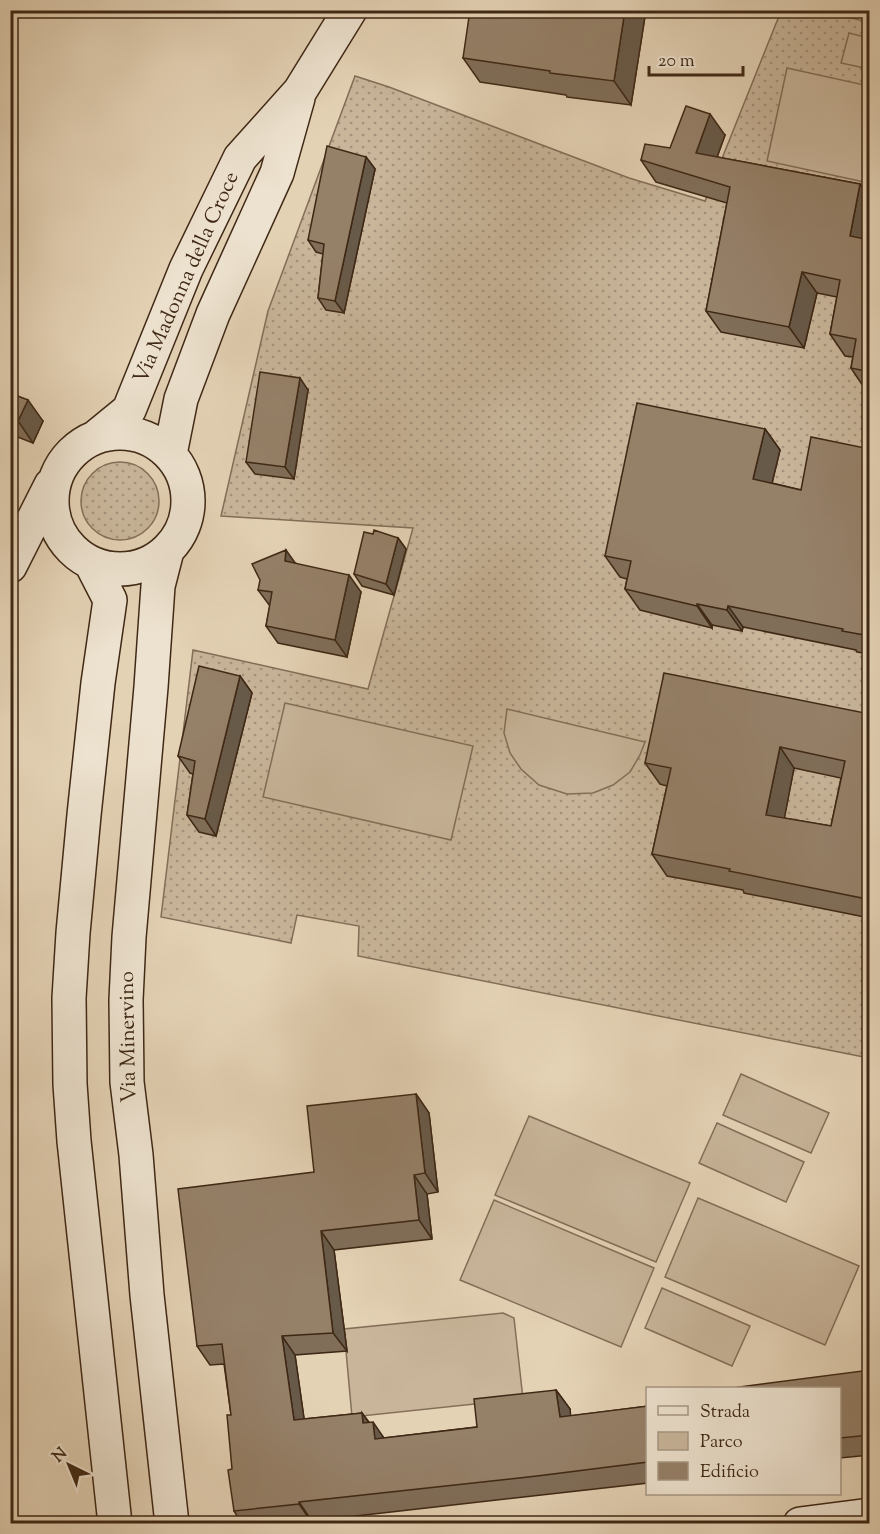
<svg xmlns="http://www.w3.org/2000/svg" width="880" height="1534" font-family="'Sorts Mill Goudy',serif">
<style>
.green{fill:url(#green-dots);stroke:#846e58;stroke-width:1.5}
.pitch{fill:#c8b59a;stroke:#846e58;stroke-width:1.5}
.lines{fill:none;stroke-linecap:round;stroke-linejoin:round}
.secondary-casing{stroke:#3f2815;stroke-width:36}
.secondary{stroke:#ede2cf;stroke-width:33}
.wall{fill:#806e59;stroke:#3f2815;stroke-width:1.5;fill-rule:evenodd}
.shaded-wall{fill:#685a49;stroke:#3f2815;stroke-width:1.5}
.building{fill:#958068;stroke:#3f2815;stroke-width:1.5;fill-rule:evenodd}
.labels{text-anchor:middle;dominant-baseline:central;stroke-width:6;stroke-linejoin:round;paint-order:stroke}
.street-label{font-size:21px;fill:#3f2815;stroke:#ede2cf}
</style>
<defs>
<pattern id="green-dots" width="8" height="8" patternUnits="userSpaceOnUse" patternTransform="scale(1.5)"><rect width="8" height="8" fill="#c8b59a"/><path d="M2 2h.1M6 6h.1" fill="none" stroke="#a4937c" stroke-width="1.8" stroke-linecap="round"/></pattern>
</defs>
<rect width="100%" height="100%" fill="#e4d2b5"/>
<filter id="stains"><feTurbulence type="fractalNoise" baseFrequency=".00333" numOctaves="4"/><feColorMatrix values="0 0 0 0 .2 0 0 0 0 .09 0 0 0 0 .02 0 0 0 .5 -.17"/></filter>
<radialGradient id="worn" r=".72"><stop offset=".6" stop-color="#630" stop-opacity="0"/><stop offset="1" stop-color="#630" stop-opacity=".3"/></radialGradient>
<path class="green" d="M 781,11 L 819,11 L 869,22 L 869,1058 L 358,956 L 359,926 L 297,915 L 291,943 L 161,917 L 193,650 L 368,689 L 413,528 L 221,516 L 268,311 L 355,76 L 389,87 L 629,178 L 705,201 Z
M81 501a39 39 0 1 1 78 0a39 39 0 1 1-78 0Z"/>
<path class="pitch" d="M 849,33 L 869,38 L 869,69 L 841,63 Z
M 787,68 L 869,86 L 869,183 L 767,161 Z
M 285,703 L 473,746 L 451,840 L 263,797 Z
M 507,709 L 645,742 L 640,755 L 630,772 L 613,785 L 593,793 L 567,794 L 539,785 L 521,769 L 510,753 L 504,733 Z
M 741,1074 L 829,1113 L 811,1153 L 723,1115 Z
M 529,1116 L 690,1183 L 656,1262 L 495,1195 Z
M 717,1123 L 804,1162 L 786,1202 L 699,1163 Z
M 698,1198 L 859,1266 L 825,1345 L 665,1277 Z
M 494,1200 L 654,1268 L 621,1347 L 460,1280 Z
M 662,1288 L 750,1326 L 732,1366 L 645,1328 Z
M 503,1313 L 514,1318 L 523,1399 L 352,1417 L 344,1329 Z"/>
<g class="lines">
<g class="secondary-casing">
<path id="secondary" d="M52 501a68 68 0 1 1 136 0a68 68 0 1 1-136 0Z
M 96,437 L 129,410 L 186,269 L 240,158 L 300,91 L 350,10
M 170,454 L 181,399 L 213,314 L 277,173 L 298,98
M 167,551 L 158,586 L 151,687 L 129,937 L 126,1000 L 127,1082 L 136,1155 L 147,1295 L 172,1524
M 91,563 L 110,600 L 98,683 L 84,815 L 73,933 L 69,998 L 70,1084 L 74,1141 L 115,1524
M 10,566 L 51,485
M 800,1524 L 870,1515"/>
</g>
<use href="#secondary" class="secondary"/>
</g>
<path class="wall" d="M 646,10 L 631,105 L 567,97 L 566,95 L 480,82 L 463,58 Z
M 725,135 L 717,157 L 860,184 L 870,198 L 870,231 L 868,239 L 870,240 L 870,390 L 865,389 L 851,368 L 853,357 L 845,356 L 830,334 L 837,297 L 817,293 L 804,348 L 721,332 L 706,311 L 727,203 L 656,182 L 641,160 L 670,148 Z
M 366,157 L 375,169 L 344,313 L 326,310 L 318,298 L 323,254 L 316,252 L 308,240 Z
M 308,390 L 294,479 L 255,474 L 246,462 Z
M 10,393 L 43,421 L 33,443 L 10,434 Z
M 765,429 L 780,450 L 772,483 L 801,490 L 870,449 L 870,654 L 857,652 L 856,650 L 743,627 L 742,631 L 712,625 L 712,628 L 640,610 L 625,589 L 627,579 L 620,577 L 605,556 Z
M 373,534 L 398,538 L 406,549 L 394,595 L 362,586 L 354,574 Z
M 295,563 L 361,592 L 347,657 L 278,643 L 266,626 L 270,606 L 258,590 Z
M 240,676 L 252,693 L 216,836 L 199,832 L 187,815 L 193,774 L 190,773 L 178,756 Z
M 870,714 L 870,918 L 744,893 L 743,890 L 667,876 L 652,854 L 667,786 L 660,784 L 645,763 ZM 794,768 L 841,778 L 831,826 L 784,818 Z
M 416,1094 L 429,1113 L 438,1192 L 427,1194 L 432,1239 L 334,1250 L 347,1351 L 295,1355 L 304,1419 L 362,1413 L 369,1422 L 384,1438 L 477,1427 L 556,1390 L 570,1409 L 570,1416 L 648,1406 L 648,1483 L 312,1521 L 312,1523 L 304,1524 L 242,1524 L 234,1511 L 231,1415 L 224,1364 L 210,1365 L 197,1346 L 314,1172 Z
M 870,1370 L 870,1455 L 840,1458 L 840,1389 Z"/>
<path class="shaded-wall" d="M 625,10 L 646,10 L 631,105 L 614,81 Z
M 710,114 L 725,135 L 711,174 L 696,153 Z
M 366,157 L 375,169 L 344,313 L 335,301 Z
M 860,184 L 870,198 L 870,231 L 865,257 L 850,236 Z
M 802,272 L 817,293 L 804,348 L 789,327 Z
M 300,378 L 308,390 L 294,479 L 285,467 Z
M 28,400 L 43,421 L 33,443 L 18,421 Z
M 765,429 L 780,450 L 768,500 L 753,479 Z
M 398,538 L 406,549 L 394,595 L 386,584 Z
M 286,550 L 298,567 L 285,561 Z
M 349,575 L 361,592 L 347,657 L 335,640 Z
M 697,604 L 712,625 L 712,628 L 697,606 Z
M 728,606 L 743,627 L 742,631 L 727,610 Z
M 240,676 L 252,693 L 216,836 L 205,819 Z
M 780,747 L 794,768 L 781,836 L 766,815 Z
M 870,862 L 870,909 L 862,898 Z
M 416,1094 L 429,1113 L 438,1192 L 425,1173 Z
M 414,1175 L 427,1194 L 432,1239 L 419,1220 Z
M 321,1231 L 334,1250 L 347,1351 L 333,1333 Z
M 282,1336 L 295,1355 L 307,1439 L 294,1420 Z
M 556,1390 L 570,1409 L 573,1436 L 560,1417 Z
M 362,1413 L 374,1430 L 373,1422 L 386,1441 L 388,1457 L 363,1423 Z
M 299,1502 L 312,1521 L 312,1523 L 299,1504 Z"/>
<path class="building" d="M 470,10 L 625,10 L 614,81 L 550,73 L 550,71 L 463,58 Z
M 686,106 L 710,114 L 696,153 L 860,184 L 850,236 L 870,240 L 870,372 L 851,368 L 856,339 L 830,334 L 840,280 L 802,272 L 789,327 L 706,311 L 730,187 L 641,160 L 645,144 L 670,148 Z
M 327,146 L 366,157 L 335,301 L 318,298 L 324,244 L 308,240 Z
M 260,372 L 300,378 L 285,467 L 246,462 Z
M 10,393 L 28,400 L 18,421 L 10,419 Z
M 637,403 L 765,429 L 753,479 L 801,490 L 811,437 L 870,449 L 870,636 L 842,631 L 843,629 L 728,606 L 727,610 L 697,604 L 697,606 L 625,589 L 631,561 L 605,556 Z
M 374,530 L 398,538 L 386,584 L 354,574 L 364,532 L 373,534 Z
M 286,550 L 285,561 L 349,575 L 335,640 L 266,626 L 272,592 L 258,590 L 260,580 L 252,564 Z
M 199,666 L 240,676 L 205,819 L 187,815 L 195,761 L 178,756 Z
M 664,673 L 870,714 L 870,862 L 862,898 L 729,871 L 730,869 L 652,854 L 671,768 L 645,763 ZM 780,747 L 845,761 L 831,826 L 766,815 Z
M 416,1094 L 425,1173 L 414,1175 L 419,1220 L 321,1231 L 333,1333 L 282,1336 L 294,1420 L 362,1413 L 363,1423 L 373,1422 L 375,1439 L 477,1427 L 474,1399 L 556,1390 L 560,1417 L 648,1406 L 648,1462 L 537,1476 L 299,1502 L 299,1504 L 234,1511 L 228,1470 L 232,1469 L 227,1415 L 231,1415 L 222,1344 L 197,1346 L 178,1189 L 314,1172 L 307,1106 Z
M 870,1370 L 870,1435 L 840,1438 L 840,1389 L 724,1389 Z"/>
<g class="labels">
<g class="street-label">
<text transform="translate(187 278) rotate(-66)">Via Madonna della Croce</text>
<text transform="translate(129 1037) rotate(-91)">Via Minervino</text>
</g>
</g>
<rect width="880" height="1534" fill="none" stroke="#e4d2b5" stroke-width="36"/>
<rect x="12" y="12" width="856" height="1510" fill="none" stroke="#3f2815" stroke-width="3"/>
<rect x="18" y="18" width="844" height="1498" fill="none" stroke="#3f2815" stroke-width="1.5"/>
<rect x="646" y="1387" width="195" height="108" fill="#ede2cf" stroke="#a79885" stroke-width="1.5"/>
<rect x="658" y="1406" width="30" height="9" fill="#ede2cf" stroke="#a79885" stroke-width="1.5"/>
<text x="700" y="1417" font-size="18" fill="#3f2815">Strada</text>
<rect x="658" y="1432" width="30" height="18" fill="#c8b59a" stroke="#a79885" stroke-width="1.5"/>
<text x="700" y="1447" font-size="18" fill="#3f2815">Parco</text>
<rect x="658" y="1462" width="30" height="18" fill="#958068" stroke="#a79885" stroke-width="1.5"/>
<text x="700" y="1477" font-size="18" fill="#3f2815">Edificio</text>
<g transform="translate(69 1465) rotate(317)" stroke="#ede2cf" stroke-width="4.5" paint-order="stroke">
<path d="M0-4.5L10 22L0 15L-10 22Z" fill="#3f2815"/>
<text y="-9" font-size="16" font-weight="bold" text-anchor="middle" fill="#3f2815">N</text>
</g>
<path d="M649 66v9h94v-9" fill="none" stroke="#3f2815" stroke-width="3"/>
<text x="658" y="66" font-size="18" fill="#3f2815" stroke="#ede2cf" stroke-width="4.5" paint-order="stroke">20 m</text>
<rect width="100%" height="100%" filter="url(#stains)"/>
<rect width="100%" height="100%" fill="url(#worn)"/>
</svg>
